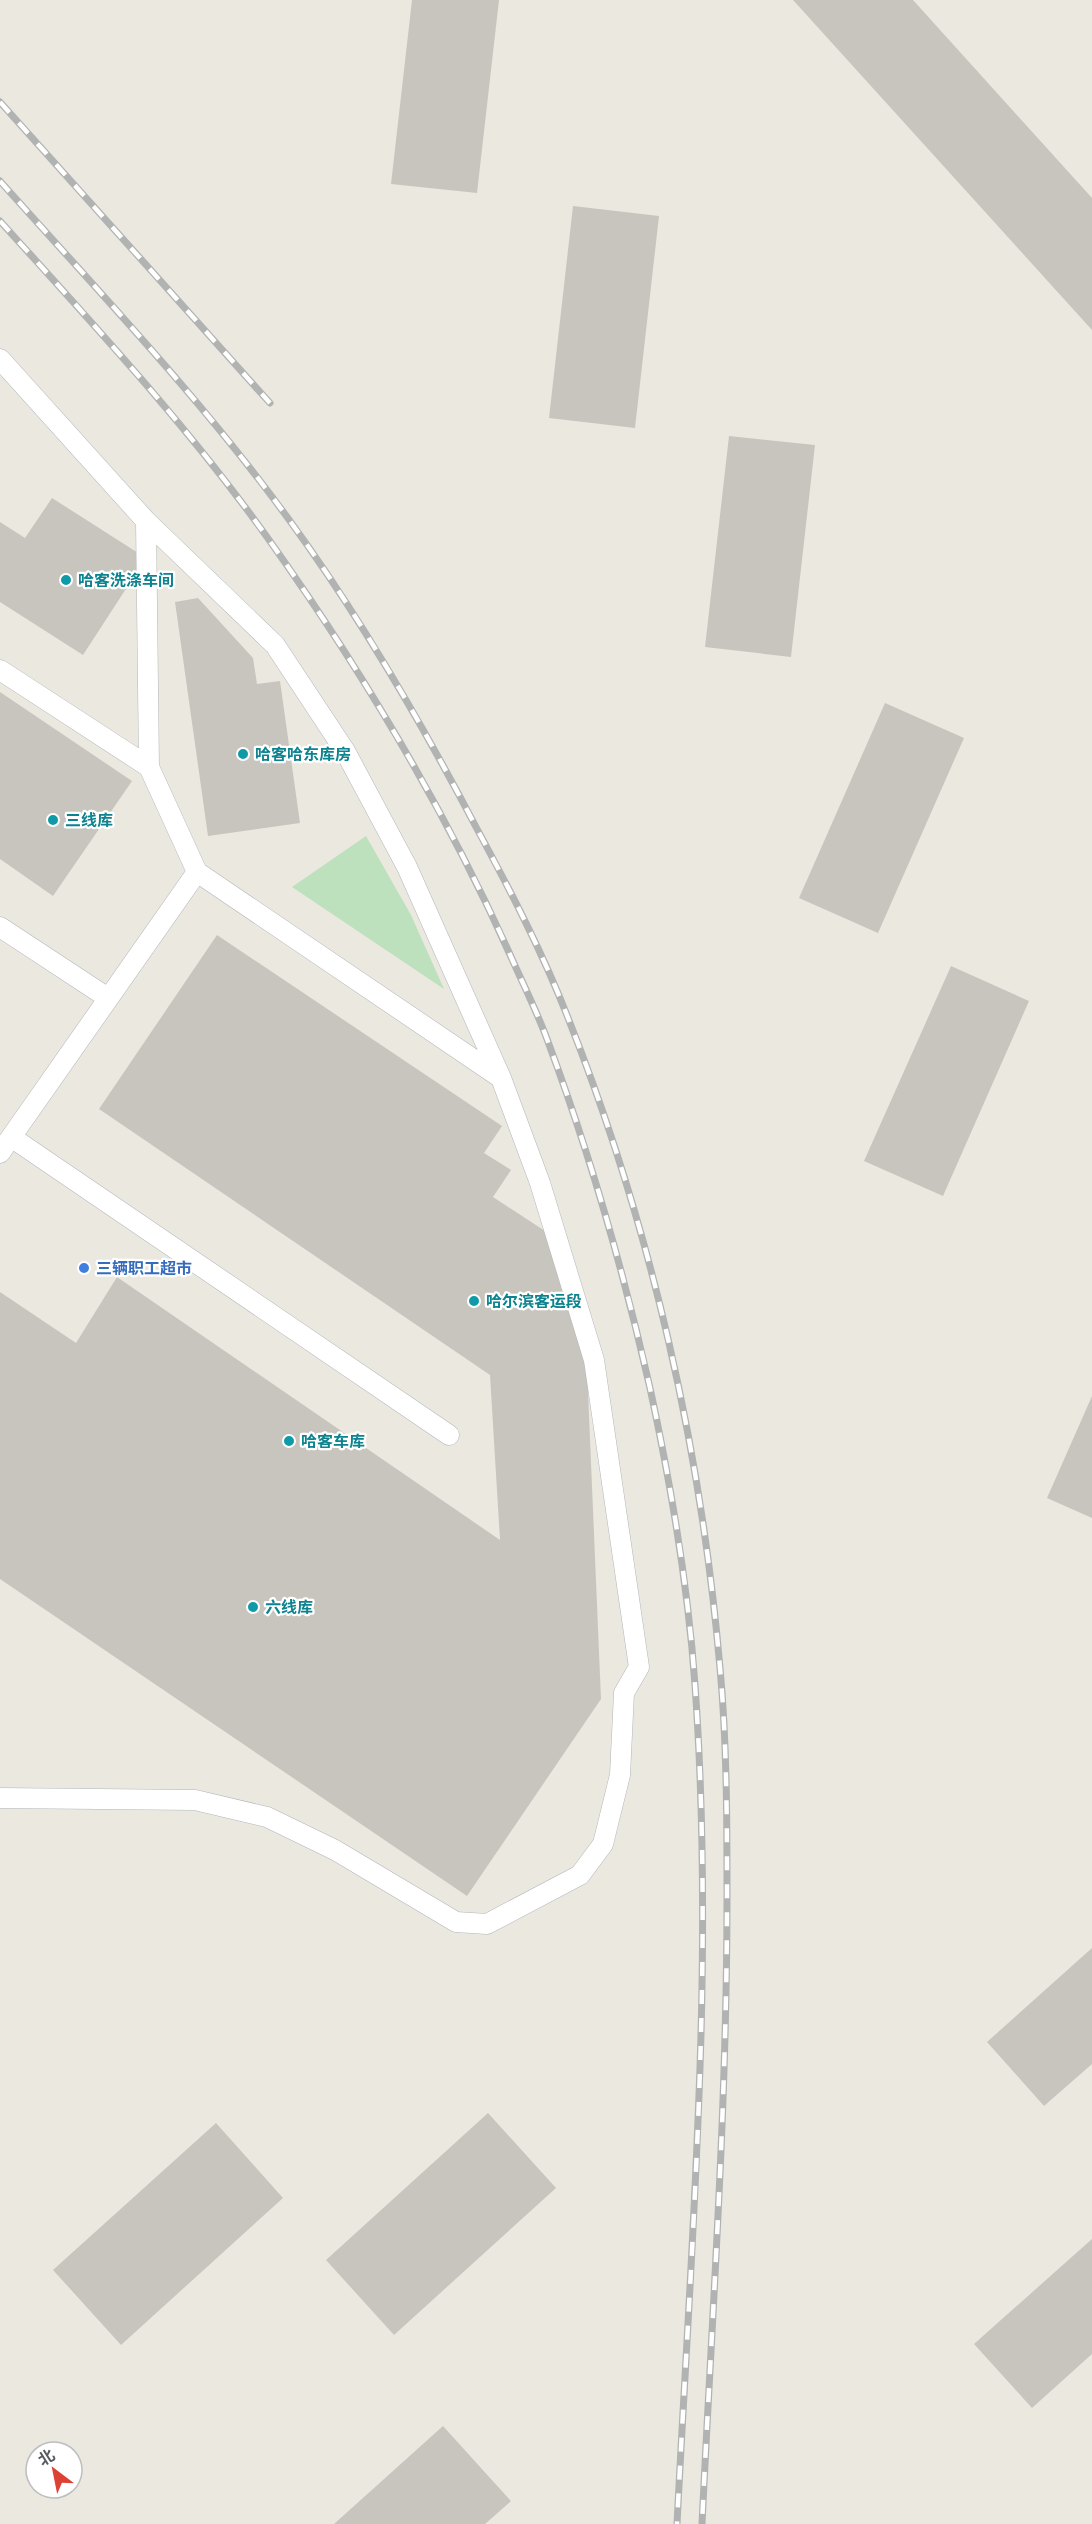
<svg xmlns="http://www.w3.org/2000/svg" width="1092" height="2524" font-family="Arial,'Noto Sans SC',sans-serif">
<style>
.green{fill:#bde1bd}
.building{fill:#c8c5bf}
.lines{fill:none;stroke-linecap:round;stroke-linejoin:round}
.lane-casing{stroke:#b2b6ba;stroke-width:21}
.lane{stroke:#fff;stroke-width:20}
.rail-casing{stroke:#b1b2b2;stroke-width:7}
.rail{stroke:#fff;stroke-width:4.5;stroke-dasharray:14;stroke-linecap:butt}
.culture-dot{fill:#0f9aa8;stroke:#fff;stroke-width:2}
.shop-dot{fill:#3f7fe0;stroke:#fff;stroke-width:2}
.labels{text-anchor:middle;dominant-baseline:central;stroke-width:4.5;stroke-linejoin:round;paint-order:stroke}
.culture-label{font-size:16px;font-weight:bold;fill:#0d838f;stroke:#fff;text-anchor:start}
.shop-label{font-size:16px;font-weight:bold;fill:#366cbe;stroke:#fff;text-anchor:start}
</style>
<rect width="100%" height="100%" fill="#ebe8e0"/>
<path class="green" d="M 366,836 L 411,915 L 444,989 L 292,887 Z"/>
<path class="building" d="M 412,0 L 499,0 L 477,193 L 391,184 Z
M 793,0 L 913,0 L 1092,198 L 1092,330 Z
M 573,206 L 659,216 L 635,428 L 549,418 Z
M 729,436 L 815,445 L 791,657 L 705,647 Z
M 52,498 L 146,558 L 83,655 L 0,602 L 0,522 L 25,538 Z
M 198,598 L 253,658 L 257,684 L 280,681 L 300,823 L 208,836 L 175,602 Z
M 0,692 L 132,781 L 53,896 L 0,859 Z
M 885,703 L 964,738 L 878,933 L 799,898 Z
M 217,935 L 502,1126 L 484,1153 L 511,1170 L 493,1197 L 548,1233 L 587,1368 L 601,1699 L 467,1896 L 0,1579 L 0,1292 L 76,1343 L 117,1277 L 500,1540 L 490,1375 L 99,1109 Z
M 951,966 L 1029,1001 L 943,1196 L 864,1161 Z
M 1092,1396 L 1092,1518 L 1047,1498 Z
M 1092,1948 L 1092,2064 L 1044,2106 L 987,2042 Z
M 488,2113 L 556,2188 L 394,2335 L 326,2260 Z
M 216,2123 L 283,2198 L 121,2345 L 53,2270 Z
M 1092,2239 L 1092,2354 L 1032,2408 L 974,2344 Z
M 443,2426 L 511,2501 L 485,2524 L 334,2524 Z"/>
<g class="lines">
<g class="lane-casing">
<path id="lane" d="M 0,359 L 146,521 L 275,645 L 345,751 L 407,867 L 501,1078 L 540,1183 L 594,1360 L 639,1667 L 624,1693 L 620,1775 L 603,1844 L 580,1875 L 487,1924 L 456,1922 L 335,1850 L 267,1817 L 195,1800 L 0,1798
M 0,670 L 149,767
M 197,872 L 501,1078
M 0,927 L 108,998
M 11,1137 L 449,1435
M 0,1153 L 197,872 L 149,767 L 146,521"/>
</g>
<use href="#lane" class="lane"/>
<g class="rail-casing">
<path id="rail" d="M 0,102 L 270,403
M 0,181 C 99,292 203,401 290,521 C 360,617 421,722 476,827 C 510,890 544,955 570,1023 C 651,1228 701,1448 720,1668 C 727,1744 727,1821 727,1898 C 727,2107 712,2316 702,2524
M 0,221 C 92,323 187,425 267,537 C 361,669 446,811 512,959 C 524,986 537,1012 547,1039 C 590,1154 623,1269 650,1388 C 671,1485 688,1585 695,1685 C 715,1964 691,2245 677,2524"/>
</g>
<use href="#rail" class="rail"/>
</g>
<g class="culture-dot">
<circle cx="66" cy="580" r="6"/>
<circle cx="243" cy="754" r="6"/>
<circle cx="53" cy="820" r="6"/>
<circle cx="474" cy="1301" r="6"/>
<circle cx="289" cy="1441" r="6"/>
<circle cx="253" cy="1607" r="6"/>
</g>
<circle class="shop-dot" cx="84" cy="1268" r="6"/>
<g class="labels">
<g class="culture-label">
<text x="78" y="580">哈客洗涤车间</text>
<text x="255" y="754">哈客哈东库房</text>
<text x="65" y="820">三线库</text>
<text x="486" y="1301">哈尔滨客运段</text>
<text x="301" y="1441">哈客车库</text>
<text x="265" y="1607">六线库</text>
</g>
<g class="shop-label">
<text x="96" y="1268">三辆职工超市</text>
</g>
</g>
<g transform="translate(54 2470) rotate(328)"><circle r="28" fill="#ffffff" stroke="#bcbebf" stroke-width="1.5"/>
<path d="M0-4.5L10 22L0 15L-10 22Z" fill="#dd4133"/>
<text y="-9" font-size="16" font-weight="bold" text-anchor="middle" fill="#585c60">北</text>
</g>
</svg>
